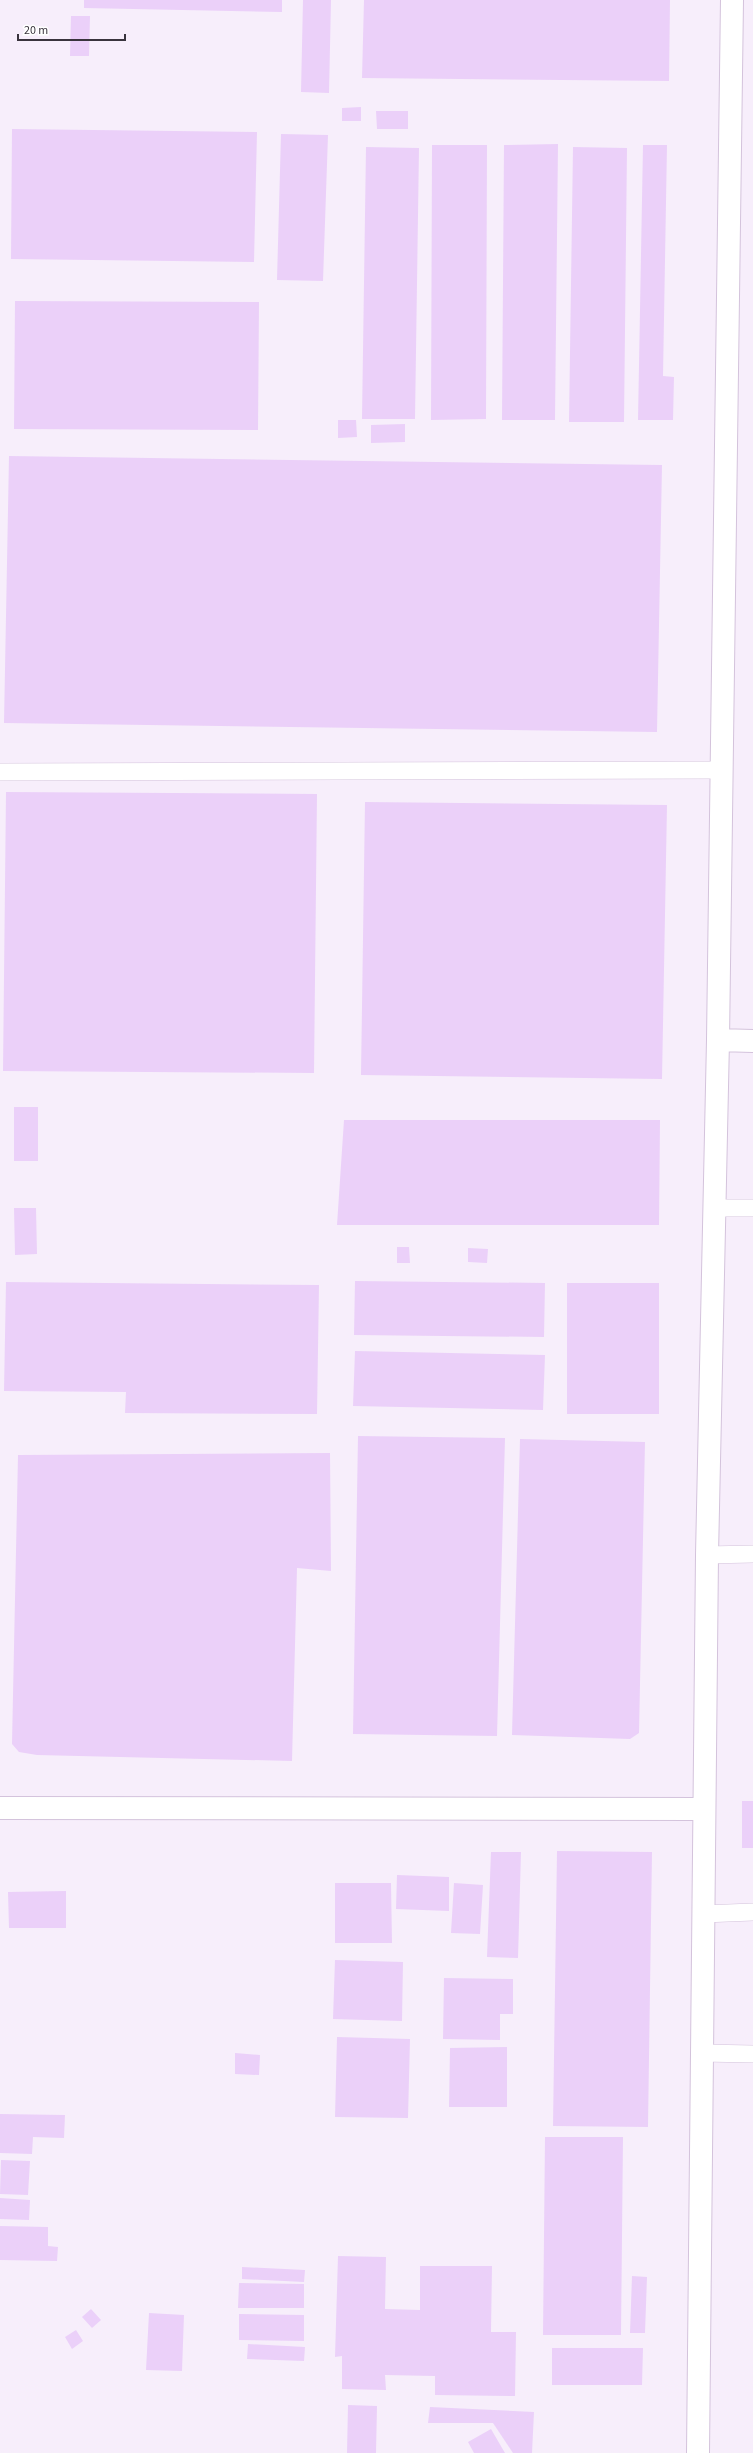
<svg xmlns="http://www.w3.org/2000/svg" width="753" height="2453" font-family="'Source Sans 3',sans-serif">
<style>
.built{fill:#f7eefb}
.building{fill:#ebd0f9}
.lines{fill:none;stroke-linecap:round;stroke-linejoin:round}
.lane-casing{stroke:#d4c3dc;stroke-width:18}
.street-casing{stroke:#d4c3dc;stroke-width:24}
.lane{stroke:#fff;stroke-width:17}
.street{stroke:#fff;stroke-width:22}
</style>
<rect width="100%" height="100%" fill="#fcf9fe"/>
<path class="built" d="M 0,0 L 753,0 L 753,2453 L 0,2453 Z"/>
<path class="building" d="M 84,0 L 282,0 L 282,12 L 84,8 Z
M 303,0 L 331,0 L 329,93 L 301,92 Z
M 364,0 L 670,0 L 669,81 L 362,78 Z
M 71,16 L 90,16 L 89,56 L 70,56 Z
M 361,107 L 361,121 L 342,121 L 342,108 Z
M 376,111 L 408,111 L 408,129 L 377,129 Z
M 12,129 L 257,132 L 254,262 L 11,259 Z
M 281,134 L 328,135 L 323,281 L 277,280 Z
M 558,144 L 555,420 L 502,420 L 504,145 Z
M 432,145 L 487,145 L 486,419 L 431,420 Z
M 643,145 L 667,145 L 663,376 L 674,377 L 673,420 L 638,420 Z
M 366,147 L 419,148 L 415,419 L 362,419 Z
M 573,147 L 627,148 L 624,422 L 569,422 Z
M 15,301 L 259,302 L 258,430 L 14,429 Z
M 338,420 L 356,420 L 357,437 L 338,438 Z
M 405,424 L 405,442 L 371,443 L 371,425 Z
M 9,456 L 662,465 L 657,732 L 4,723 Z
M 6,792 L 317,794 L 314,1073 L 3,1071 Z
M 365,802 L 667,805 L 662,1079 L 361,1075 Z
M 14,1107 L 38,1107 L 38,1161 L 14,1161 Z
M 344,1120 L 660,1120 L 659,1225 L 337,1225 Z
M 14,1208 L 36,1208 L 37,1254 L 15,1255 Z
M 397,1247 L 409,1247 L 410,1263 L 397,1263 Z
M 468,1248 L 488,1249 L 487,1263 L 468,1262 Z
M 355,1281 L 545,1283 L 544,1337 L 354,1335 Z
M 6,1282 L 319,1285 L 317,1414 L 125,1413 L 126,1392 L 4,1391 Z
M 567,1283 L 659,1283 L 659,1414 L 567,1414 Z
M 355,1351 L 545,1355 L 543,1410 L 353,1406 Z
M 358,1436 L 505,1438 L 497,1736 L 353,1734 Z
M 520,1439 L 645,1442 L 639,1733 L 630,1739 L 512,1735 Z
M 330,1453 L 331,1571 L 297,1568 L 292,1761 L 37,1755 L 19,1752 L 12,1744 L 18,1455 Z
M 742,1801 L 753,1801 L 753,1848 L 742,1848 Z
M 557,1851 L 652,1852 L 648,2127 L 553,2126 Z
M 491,1852 L 521,1852 L 518,1958 L 487,1957 Z
M 397,1875 L 449,1877 L 449,1911 L 396,1909 Z
M 335,1883 L 391,1883 L 392,1943 L 335,1943 Z
M 454,1883 L 483,1885 L 480,1934 L 451,1933 Z
M 66,1891 L 66,1928 L 9,1928 L 8,1892 Z
M 335,1960 L 403,1962 L 402,2021 L 333,2019 Z
M 444,1978 L 513,1979 L 513,2014 L 500,2014 L 500,2040 L 443,2039 Z
M 337,2037 L 410,2039 L 408,2118 L 335,2117 Z
M 507,2047 L 507,2107 L 449,2107 L 450,2048 Z
M 235,2053 L 260,2055 L 259,2075 L 235,2074 Z
M 0,2114 L 65,2115 L 64,2138 L 33,2137 L 32,2154 L 0,2153 Z
M 545,2137 L 623,2137 L 621,2335 L 543,2335 Z
M 1,2160 L 30,2161 L 28,2195 L 0,2194 Z
M 0,2198 L 30,2200 L 29,2220 L 0,2219 Z
M 0,2226 L 48,2227 L 48,2246 L 58,2247 L 57,2261 L 0,2260 Z
M 338,2256 L 386,2257 L 385,2309 L 420,2310 L 420,2266 L 492,2266 L 491,2332 L 516,2332 L 515,2396 L 435,2395 L 435,2376 L 385,2375 L 386,2390 L 342,2389 L 342,2356 L 335,2357 Z
M 242,2267 L 305,2270 L 304,2282 L 242,2279 Z
M 632,2276 L 647,2277 L 645,2333 L 630,2333 Z
M 239,2283 L 304,2284 L 304,2308 L 238,2308 Z
M 91,2309 L 101,2320 L 92,2328 L 82,2317 Z
M 149,2313 L 184,2315 L 182,2371 L 146,2370 Z
M 239,2314 L 304,2315 L 304,2341 L 239,2340 Z
M 76,2330 L 83,2341 L 72,2349 L 65,2337 Z
M 248,2344 L 305,2347 L 304,2361 L 247,2359 Z
M 552,2348 L 643,2348 L 642,2385 L 552,2385 Z
M 348,2405 L 377,2406 L 376,2453 L 347,2453 Z
M 430,2407 L 534,2412 L 532,2453 L 513,2453 L 493,2423 L 428,2423 Z
M 491,2429 L 505,2453 L 474,2453 L 468,2442 Z"/>
<g class="lines">
<g class="lane-casing">
<path id="lane" d="M 0,772 L 722,770
M 714,1208 L 753,1208
M 707,1555 L 753,1554
M 703,1914 L 753,1912
M 702,2053 L 753,2054"/>
</g>
<g class="street-casing">
<path id="street" d="M 718,1040 L 753,1041
M 0,1808 L 704,1809
M 698,2453 L 707,1555 L 718,1040 L 732,0"/>
</g>
<use href="#lane" class="lane"/>
<use href="#street" class="street"/>
</g>
<path d="M18 34v6h107v-6" fill="none" stroke="#39333d" stroke-width="2"/>
<text x="24" y="34" font-size="12" fill="#39333d" stroke="#ffffff" stroke-width="3" paint-order="stroke">20 m</text>
</svg>
